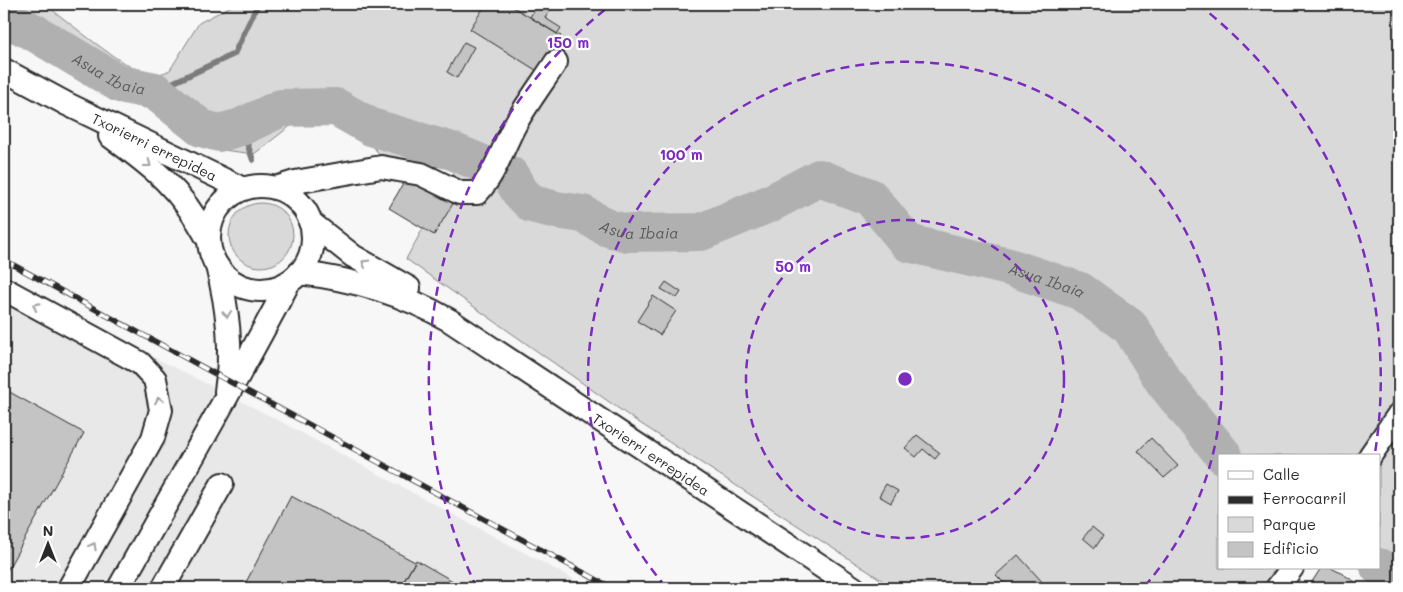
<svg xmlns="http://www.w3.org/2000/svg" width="1403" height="592" font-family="Mali,sans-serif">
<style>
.built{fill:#e8e8e8}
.green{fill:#d9d9d9;stroke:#828282}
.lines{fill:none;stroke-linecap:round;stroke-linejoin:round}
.stream{stroke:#7b7b7b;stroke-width:6}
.river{stroke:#b0b0b0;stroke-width:38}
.building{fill:#c4c4c4;stroke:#2b2b2b}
.minor-casing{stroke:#2b2b2b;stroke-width:26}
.minor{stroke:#fff;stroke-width:22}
.rail-casing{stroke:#2b2b2b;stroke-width:5.5}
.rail{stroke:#fff;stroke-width:4;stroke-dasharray:11;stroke-linecap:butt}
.oneway{stroke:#a0a0a0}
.ring{fill:none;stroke:#7b2cbf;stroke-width:2.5;stroke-dasharray:9 6}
.labels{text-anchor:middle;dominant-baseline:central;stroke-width:4.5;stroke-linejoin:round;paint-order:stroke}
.street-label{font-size:14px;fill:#2b2b2b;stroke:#fff}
.water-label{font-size:15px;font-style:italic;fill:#5a5a5a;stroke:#fff}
.centre{fill:#7b2cbf;stroke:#fff;stroke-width:2.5}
.ring-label{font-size:15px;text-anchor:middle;font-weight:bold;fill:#7b2cbf;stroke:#fff;stroke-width:4.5;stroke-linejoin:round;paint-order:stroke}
</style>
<rect width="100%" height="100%" fill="#f7f7f7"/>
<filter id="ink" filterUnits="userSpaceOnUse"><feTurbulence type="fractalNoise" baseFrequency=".02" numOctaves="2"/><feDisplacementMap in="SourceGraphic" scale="10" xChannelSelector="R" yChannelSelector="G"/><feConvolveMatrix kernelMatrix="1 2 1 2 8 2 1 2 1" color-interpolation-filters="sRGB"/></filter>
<g filter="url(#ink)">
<path class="built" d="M 4,281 L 274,418 L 590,588 L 4,588 Z"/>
<path class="green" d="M 4,4 L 46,4 L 55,12 C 75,27 128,72 151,75 C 158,75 164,73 170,70 L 199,23 L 235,4 L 1399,4 L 1399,586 L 1371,568 L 1379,568 L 1379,456 L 1219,456 L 1219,568 L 1290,568 L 1274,588 L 894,588 L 632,418 L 406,259 L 456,169 L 451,167 L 388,165 L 360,130 L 335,114 L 302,117 L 254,154 L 223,150 L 186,120 L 64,66 L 4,28 Z
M229 235a32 32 0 1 1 64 0a32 32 0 1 1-64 0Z"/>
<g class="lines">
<path class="stream" d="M 155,91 L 234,54 L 258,4
M 241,127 L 253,160"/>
<g class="river">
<path id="s1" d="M 4,17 L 35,33 L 120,84 L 155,91 L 201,128 L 219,133 L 241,127 L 281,108 L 336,107 L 371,127 L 452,151 L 510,175 L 520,192 L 532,204 L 556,210 L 583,214 L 608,228 L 627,233 L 701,232 L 771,203 L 819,178 L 870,197 L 908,243 L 1009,267 L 1080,291 L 1130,327 L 1164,382 L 1224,456"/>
<path d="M 1379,567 L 1399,581"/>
</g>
</g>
<path class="building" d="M 486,4 L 508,4 L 561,36 L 539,72 L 470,29 Z
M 538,4 L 551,9 L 545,18 L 561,28 L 557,34 L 530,17 Z
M 464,42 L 474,47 L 457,78 L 447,72 Z
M 409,174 L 454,202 L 434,235 L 389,208 Z
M 666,282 L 681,292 L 677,298 L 661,289 Z
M 653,296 L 676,311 L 660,335 L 637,321 Z
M 4,389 L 84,433 L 4,576 Z
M 917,435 L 940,453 L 935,459 L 923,449 L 916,457 L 905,448 Z
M 1151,438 L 1178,466 L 1164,478 L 1138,451 Z
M 886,484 L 898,491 L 891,503 L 879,496 Z
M 291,496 L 415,562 L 400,588 L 243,588 Z
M 1092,527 L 1103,536 L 1095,548 L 1083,538 Z
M 1018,555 L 1045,585 L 1041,588 L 1009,588 L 996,575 Z
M 416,560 L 465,588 L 400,588 Z
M 1321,568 L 1331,568 L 1341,573 L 1365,588 L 1308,588 Z"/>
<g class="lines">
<g class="minor-casing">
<g id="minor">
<path id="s2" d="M 4,70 L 67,104 L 243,189"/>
<path d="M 110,136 C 155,169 180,188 208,239"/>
<circle cx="261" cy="238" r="52"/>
<path d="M 276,188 L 295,182 L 381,167 L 421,174 L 460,193 L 477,193 C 496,174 503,146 516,123 C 528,102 543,82 556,62"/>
<path d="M 310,222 L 353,256 L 409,288"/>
<path d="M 217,266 C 228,308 233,348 226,391"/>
<path id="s3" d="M 299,273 C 353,279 402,293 449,320 L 854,588"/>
<path d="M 4,289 L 140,363 L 155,379 L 161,410 L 153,438 L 69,588"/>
<path d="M 1370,456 L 1399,414"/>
<path d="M 119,588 C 176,486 235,385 289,282"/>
<path d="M 163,588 L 222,484"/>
<path d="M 1277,588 L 1292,568"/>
</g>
</g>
<use href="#minor" class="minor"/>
<g class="rail-casing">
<path id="rail" d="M 4,260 L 612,588"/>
</g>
<use href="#rail" class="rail"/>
</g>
<defs><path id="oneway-chevron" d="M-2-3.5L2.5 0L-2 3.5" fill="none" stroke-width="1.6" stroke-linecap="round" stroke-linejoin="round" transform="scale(1.25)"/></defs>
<g class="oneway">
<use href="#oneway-chevron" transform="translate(148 164) rotate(37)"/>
<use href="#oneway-chevron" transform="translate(365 263) rotate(-150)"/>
<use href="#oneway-chevron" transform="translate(36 306) rotate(-152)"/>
<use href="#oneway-chevron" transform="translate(227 314) rotate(83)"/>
<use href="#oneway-chevron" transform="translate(159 400) rotate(-101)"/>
<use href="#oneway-chevron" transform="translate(93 546) rotate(-61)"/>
</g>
</g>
<g class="ring">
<circle cx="905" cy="379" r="159"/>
<path d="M666 587A317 317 0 1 1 1144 587"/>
<path d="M477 588A476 476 0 0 1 612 4M1198 4A476 476 0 0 1 1375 453"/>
</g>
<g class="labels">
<g class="street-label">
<text stroke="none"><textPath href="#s2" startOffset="169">Txorierri errepidea</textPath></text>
<text stroke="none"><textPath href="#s3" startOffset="401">Txorierri errepidea</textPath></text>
</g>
<g class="water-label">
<text stroke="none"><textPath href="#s1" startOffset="120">Asua Ibaia</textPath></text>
<text stroke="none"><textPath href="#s1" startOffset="706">Asua Ibaia</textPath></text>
<text stroke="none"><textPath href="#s1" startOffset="1156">Asua Ibaia</textPath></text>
</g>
</g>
<circle cx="905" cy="379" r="8" class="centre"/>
<g class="ring-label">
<text x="568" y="48">150 m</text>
<text x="681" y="160">100 m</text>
<text x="793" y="272">50 m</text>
</g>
<rect width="1403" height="592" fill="none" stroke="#fff" stroke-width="20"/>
<rect x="10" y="10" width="1383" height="572" fill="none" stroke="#2b2b2b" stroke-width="2" filter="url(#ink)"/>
<rect x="1218" y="454" width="162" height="115" fill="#ffffff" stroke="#aaaaaa"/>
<rect x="1228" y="471" width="25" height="8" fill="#ffffff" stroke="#aaaaaa"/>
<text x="1263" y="480" font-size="15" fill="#2b2b2b">Calle</text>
<rect x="1228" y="496" width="25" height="8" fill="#2b2b2b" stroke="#aaaaaa"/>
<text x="1263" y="504" font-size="15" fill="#2b2b2b">Ferrocarril</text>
<rect x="1228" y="517" width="25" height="15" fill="#d9d9d9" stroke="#aaaaaa"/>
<text x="1263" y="530" font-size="15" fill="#2b2b2b">Parque</text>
<rect x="1228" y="542" width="25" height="15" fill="#c4c4c4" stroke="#aaaaaa"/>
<text x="1263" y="554" font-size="15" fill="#2b2b2b">Edificio</text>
<g transform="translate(48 544)" stroke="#ffffff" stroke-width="4" paint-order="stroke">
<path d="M0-4L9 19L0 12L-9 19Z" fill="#2b2b2b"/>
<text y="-8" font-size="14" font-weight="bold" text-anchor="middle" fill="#2b2b2b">N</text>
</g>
</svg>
